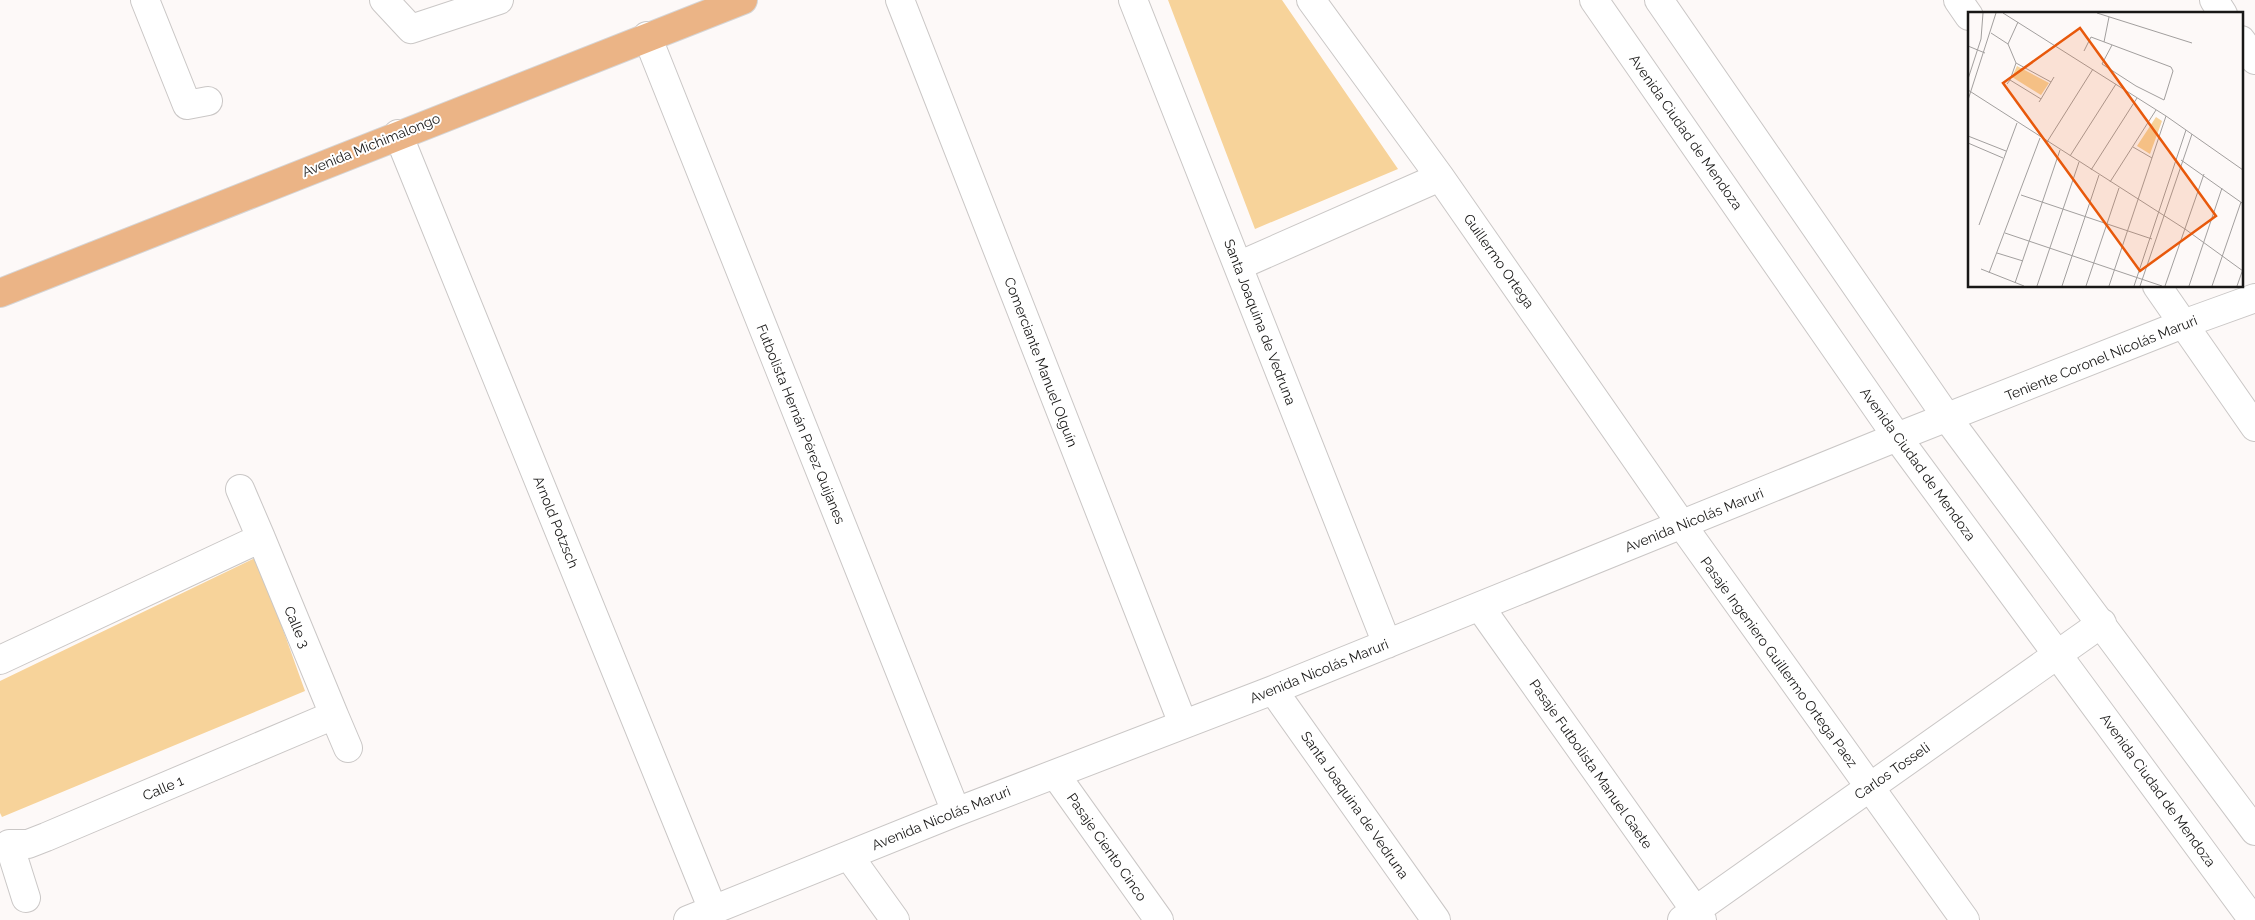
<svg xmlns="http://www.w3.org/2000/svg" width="2255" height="920" font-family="Raleway,sans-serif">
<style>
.green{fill:#f7d39a}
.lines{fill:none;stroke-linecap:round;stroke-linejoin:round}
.minor-casing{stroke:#cac7c6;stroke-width:30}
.tertiary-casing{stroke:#cac7c6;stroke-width:30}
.primary-casing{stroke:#d6d5d5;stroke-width:30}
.minor{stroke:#fff;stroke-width:28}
.tertiary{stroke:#fff;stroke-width:28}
.primary{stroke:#ebb486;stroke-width:28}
.labels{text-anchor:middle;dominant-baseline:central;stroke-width:4;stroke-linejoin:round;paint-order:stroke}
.street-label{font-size:14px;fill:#191817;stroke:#fff}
.inset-road{fill:none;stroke:#a29f9e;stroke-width:1}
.view{fill:#e8590c;fill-opacity:0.15;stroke:#e8590c;stroke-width:2.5}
.inset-edge{fill:none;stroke:#191817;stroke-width:2.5}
</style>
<rect width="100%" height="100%" fill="#fdf9f8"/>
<path class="green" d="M 1168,0 L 1282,0 L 1398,169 L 1255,229 Z
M 257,557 L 305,691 L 2,817 L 0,813 L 0,681 Z"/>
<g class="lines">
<g class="minor-casing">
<path id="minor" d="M 145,0 L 187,105 L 208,101
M 384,0 L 411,29 L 499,0
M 900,0 L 1183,724
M 1133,0 L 1387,644
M 1311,0 L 1440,177 L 1682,525 L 1965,920
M 1958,0 L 1969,16
M 2214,0 L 2223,14
M 647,36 L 956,812
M 2241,40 L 2255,60
M 398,134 L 713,910
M 1238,266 L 1440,177
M 2157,286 L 2255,427
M 261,538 L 334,715
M 1480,607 L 1702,920
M 0,660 L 261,538 L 240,489
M 1273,690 L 1436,920
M 1055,774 L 1159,920
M 849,856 L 895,920
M 26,898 L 9,844 L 28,844 L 46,837 L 334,715 L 348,748
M 688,920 L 956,812 L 1273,690 L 1897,437 L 2183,324 L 2255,298
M 1682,920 L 2102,623"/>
</g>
<g class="tertiary-casing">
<path id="tertiary" d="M 1594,0 L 1897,437 L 2253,920
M 1659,0 L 1948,419 L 2255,831"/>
</g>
<g class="primary-casing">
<path id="primary" d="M 0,293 L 743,0"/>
</g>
<use href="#minor" class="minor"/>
<use href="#tertiary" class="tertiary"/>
<use href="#primary" class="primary"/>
</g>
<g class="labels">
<g class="street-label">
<text transform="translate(1686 132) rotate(55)">Avenida Ciudad de Mendoza</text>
<text transform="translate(371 145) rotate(-22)">Avenida Michimalongo</text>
<text transform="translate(1499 261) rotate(55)">Guillermo Ortega</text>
<text transform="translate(1260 322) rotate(69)">Santa Joaquina de Vedruna</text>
<text transform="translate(2101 358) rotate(-22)">Teniente Coronel Nicolás Maruri</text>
<text transform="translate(1041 362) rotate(69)">Comerciante Manuel Olguín</text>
<text transform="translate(801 424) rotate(68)">Futbolista Hernán Pérez Quijanes</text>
<text transform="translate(1918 464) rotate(54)">Avenida Ciudad de Mendoza</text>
<text transform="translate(1694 520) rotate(-22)">Avenida Nicolás Maruri</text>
<text transform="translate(556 522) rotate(68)">Arnold Potzsch</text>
<text transform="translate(297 627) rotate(67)">Calle 3</text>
<text transform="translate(1779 662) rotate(54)">Pasaje Ingeniero Guillermo Ortega Paez</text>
<text transform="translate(1319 671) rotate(-22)">Avenida Nicolás Maruri</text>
<text transform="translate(1591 764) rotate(55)">Pasaje Futbolista Manuel Gaete</text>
<text transform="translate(1892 771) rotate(-35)">Carlos Tosseli</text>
<text transform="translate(163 788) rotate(-23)">Calle 1</text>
<text transform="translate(2158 790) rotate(54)">Avenida Ciudad de Mendoza</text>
<text transform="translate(1355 805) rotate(55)">Santa Joaquina de Vedruna</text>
<text transform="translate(941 818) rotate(-22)">Avenida Nicolás Maruri</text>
<text transform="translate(1107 847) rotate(55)">Pasaje Ciento Cinco</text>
</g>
</g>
<g transform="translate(1968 12)">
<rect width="275" height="275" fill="#fdf9f8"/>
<path d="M 49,54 L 81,71 L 73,83 L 44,65 ZM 188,105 L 194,109 L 182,142 L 169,134 Z" fill="#f7d39a"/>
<path class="inset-road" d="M 35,1 L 198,104 L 275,158M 129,1 L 224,31M 23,21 L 40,32M 136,30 L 141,5M 40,32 L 48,51 L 83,70 L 86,65M 40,32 L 50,10M 0,34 L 17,41M 116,39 L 123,25 L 203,55 L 205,59 L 196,88 L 168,74 L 134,52 L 144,33M 0,67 L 13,27 L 15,1M 42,68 L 48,51M 39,72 L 42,68 L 73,87 L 71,90M 0,78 L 217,217 L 275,259M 73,87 L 83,70M 0,88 L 28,1M 0,124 L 38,139M 79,130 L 125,57M 0,131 L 35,146M 165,135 L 184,146M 102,144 L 148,72M 213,148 L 274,191M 123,158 L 169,86M 142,170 L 188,98M 53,183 L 184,227M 11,213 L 49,111M 37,221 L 194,274M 29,241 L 55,249M 13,257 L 56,274M 21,261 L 72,126M 47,271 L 92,138M 69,274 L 111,150M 94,274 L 131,163M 118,274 L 151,176M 141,274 L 198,104M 166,274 L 218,118M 172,274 L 224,122M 197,274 L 236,162M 221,274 L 254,176M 244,274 L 273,190M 269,274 L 275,257"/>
<path class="view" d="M 112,16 L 248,204 L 172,259 L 35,71 Z"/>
<rect width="275" height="275" class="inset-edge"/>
</g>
</svg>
